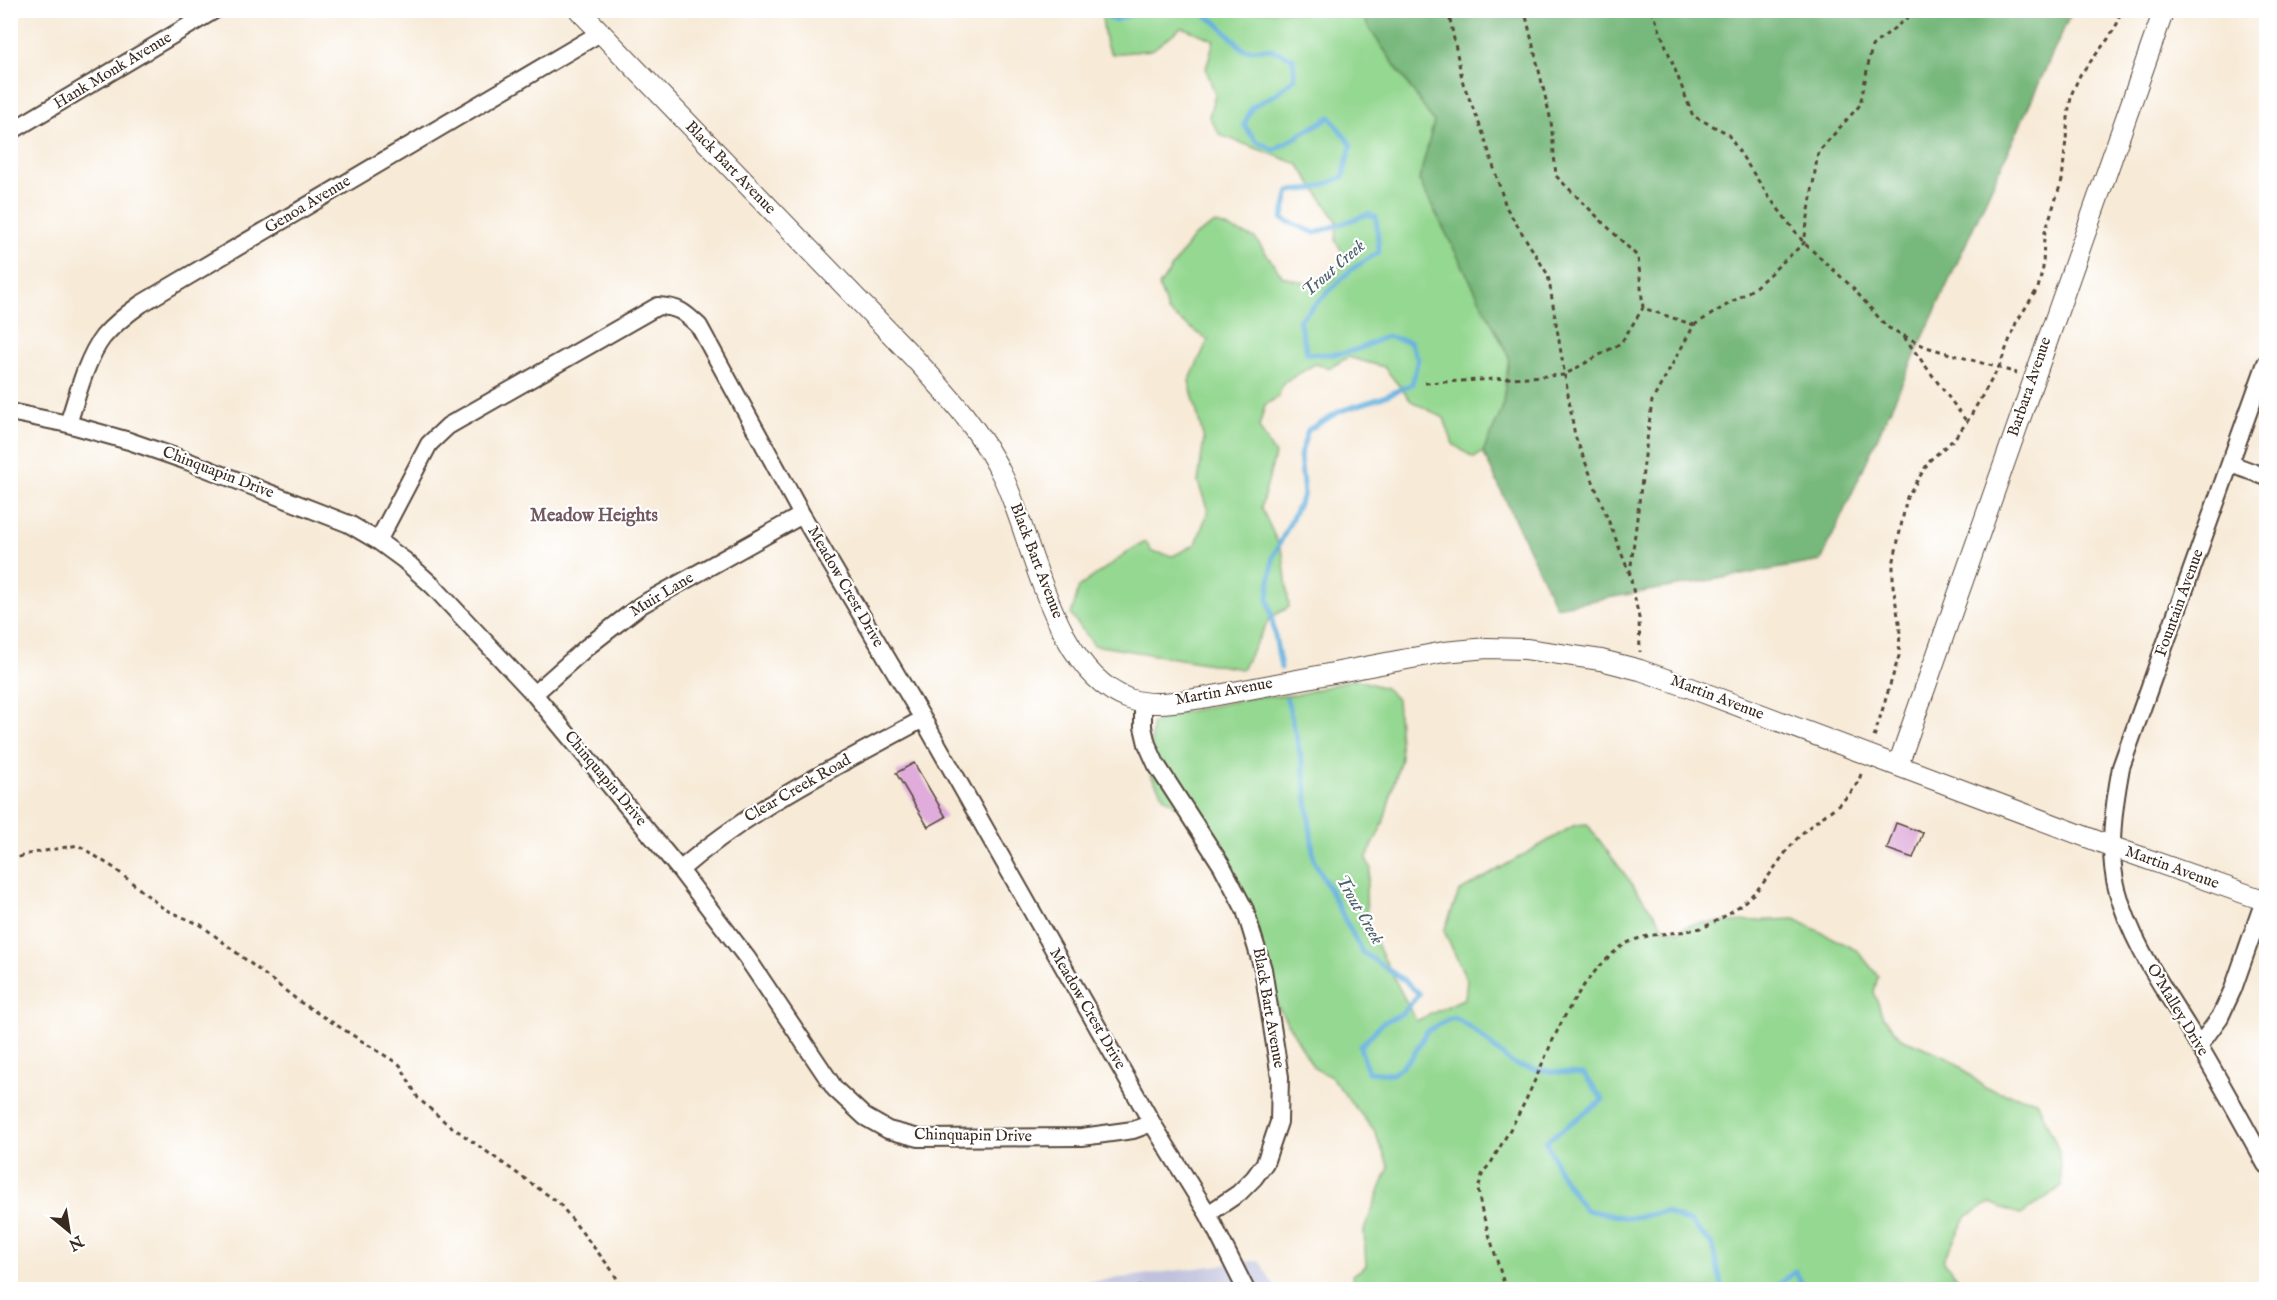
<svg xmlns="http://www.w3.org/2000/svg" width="2277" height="1300" font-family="'IM FELL English',serif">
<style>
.industrial{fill:#c0c2dd}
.green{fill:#94d891;stroke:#688158;stroke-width:1.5}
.forest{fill:#77b87b;stroke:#59714c;stroke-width:1.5}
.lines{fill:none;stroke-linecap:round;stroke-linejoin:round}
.stream{stroke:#65b1de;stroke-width:5}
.building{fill:#dfacdc}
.minor-casing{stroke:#57473a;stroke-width:20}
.tertiary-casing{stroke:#57473a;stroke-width:22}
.path{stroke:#57473a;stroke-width:3;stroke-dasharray:4.5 4.5;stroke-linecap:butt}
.minor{stroke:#fff;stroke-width:16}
.tertiary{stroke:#fff;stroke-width:20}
.labels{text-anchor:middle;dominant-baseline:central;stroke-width:4.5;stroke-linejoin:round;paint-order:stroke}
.street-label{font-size:16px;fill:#3b2a1e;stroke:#fff}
.water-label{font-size:18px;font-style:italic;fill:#4c606b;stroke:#fff}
.neighbourhood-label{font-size:18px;font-weight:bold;fill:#745860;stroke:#fff}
</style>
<rect width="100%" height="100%" fill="#fff"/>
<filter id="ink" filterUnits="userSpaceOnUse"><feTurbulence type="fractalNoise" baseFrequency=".0167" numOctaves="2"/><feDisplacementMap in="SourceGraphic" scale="12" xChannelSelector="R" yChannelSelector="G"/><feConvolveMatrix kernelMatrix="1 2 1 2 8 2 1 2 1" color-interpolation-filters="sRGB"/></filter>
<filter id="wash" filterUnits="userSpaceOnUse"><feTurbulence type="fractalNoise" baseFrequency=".008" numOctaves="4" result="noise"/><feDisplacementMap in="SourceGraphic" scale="24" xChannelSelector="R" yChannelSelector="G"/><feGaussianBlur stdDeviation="1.35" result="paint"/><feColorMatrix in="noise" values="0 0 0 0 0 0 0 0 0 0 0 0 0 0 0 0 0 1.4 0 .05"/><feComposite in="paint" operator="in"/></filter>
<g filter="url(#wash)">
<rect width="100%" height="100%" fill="#f7ead7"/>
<path class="industrial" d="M 1259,1260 L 1276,1289 L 1025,1290 Z"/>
<path class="green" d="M 1101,11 L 1362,11 L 1367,25 L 1434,122 L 1419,180 L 1509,357 L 1502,410 L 1483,452 L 1474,458 L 1453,444 L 1444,418 L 1411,401 L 1384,367 L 1348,357 L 1330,368 L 1315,364 L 1283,383 L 1278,397 L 1265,405 L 1259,427 L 1275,455 L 1261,507 L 1283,554 L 1289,607 L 1270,618 L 1242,669 L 1094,645 L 1071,615 L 1079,587 L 1134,548 L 1146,542 L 1151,551 L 1173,556 L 1196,544 L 1208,511 L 1198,482 L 1204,440 L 1189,381 L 1208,340 L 1168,312 L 1159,286 L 1193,237 L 1215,223 L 1255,238 L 1283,277 L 1313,285 L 1334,279 L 1344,255 L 1336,241 L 1337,221 L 1298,164 L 1220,135 L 1209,117 L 1215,94 L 1206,69 L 1214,40 L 1182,27 L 1152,50 L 1112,54 L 1106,45 Z
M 1355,679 L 1385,688 L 1397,699 L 1401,758 L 1383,824 L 1366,859 L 1371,868 L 1366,890 L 1367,925 L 1416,1021 L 1465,998 L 1467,980 L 1444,931 L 1459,892 L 1575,825 L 1587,824 L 1665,928 L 1679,931 L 1690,925 L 1704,923 L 1795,919 L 1858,951 L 1878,976 L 1874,992 L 1883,1017 L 1901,1038 L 1950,1058 L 1985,1088 L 2037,1101 L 2059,1151 L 2061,1187 L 2021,1215 L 1990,1203 L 1967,1216 L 1943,1260 L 1966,1289 L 1353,1289 L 1353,1275 L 1366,1266 L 1364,1230 L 1389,1167 L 1375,1132 L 1331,1077 L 1314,1068 L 1271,995 L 1203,823 L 1164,797 L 1150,774 L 1152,724 L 1166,716 L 1256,697 L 1296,695 Z"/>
<path class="forest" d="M 1362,11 L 2072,11 L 1821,561 L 1556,607 L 1483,452 L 1502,410 L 1509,357 L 1419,180 L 1434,122 L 1367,25 Z"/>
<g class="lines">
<path class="stream" d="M 1096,10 L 1114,20 L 1145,10
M 1196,10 L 1216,22 L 1244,50 L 1270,49 L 1293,58 L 1295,78 L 1276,94 L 1252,107 L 1244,125 L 1256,141 L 1274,150 L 1330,117 L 1351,145 L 1343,177 L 1314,189 L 1289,191 L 1282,219 L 1315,233 L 1369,214 L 1376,217 L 1379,252 L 1352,269 L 1299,320 L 1307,353 C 1342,357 1356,352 1386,336 L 1410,342 L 1418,359 L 1412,384 L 1381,398 L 1340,411 L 1308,430 L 1300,456 L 1304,494 L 1273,557 L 1268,598 L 1281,668
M 1287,699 L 1303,765 L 1314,860 L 1362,952 L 1405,981 L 1419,994 L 1403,1013 L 1382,1023 L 1360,1047 L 1368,1072 L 1393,1074 L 1413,1056 L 1427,1031 L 1453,1017 C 1476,1028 1490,1046 1509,1061 C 1522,1070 1567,1073 1584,1074 L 1603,1100 L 1546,1141 L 1561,1175 L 1585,1210 L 1628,1218 L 1665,1212 L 1691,1223 L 1712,1245 L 1723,1290
M 1773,1290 L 1795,1271 L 1806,1290"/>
</g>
<g id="blocks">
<path class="building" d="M 914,763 L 946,817 L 928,827 L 896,773 Z
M 1896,823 L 1923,833 L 1913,858 L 1887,849 Z"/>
</g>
</g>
<g filter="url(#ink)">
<use href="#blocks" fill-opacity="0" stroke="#57473a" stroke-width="1.5"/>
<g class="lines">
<g class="minor-casing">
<path id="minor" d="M 10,132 L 215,10
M 2266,363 L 2121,767 C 2114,805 2107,852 2117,889 C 2131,943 2164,988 2192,1034 C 2218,1077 2242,1121 2266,1165
M 10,412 L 68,424 L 129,441 L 187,461 L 349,524 L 378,541 L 404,560 L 433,586 L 534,694 L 680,870 L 747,958 L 835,1089 L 865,1117 L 888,1130 L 919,1138 L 1082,1137 L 1133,1130 L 1152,1123
M 68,424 C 77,397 86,359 103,337 C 114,324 127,314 141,304 L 600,33
M 2231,464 L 2266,477
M 378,541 L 429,444 L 448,426 L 658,306 C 679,307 684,312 699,326 L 802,515 L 923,719 L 1152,1123 L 1208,1214 L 1246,1290
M 534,694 L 587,647 L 641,605 L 802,515
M 1143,703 L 1143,727 L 1147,744 L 1156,764 L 1222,866 L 1245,910 L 1263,969 L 1280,1077 L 1279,1122 L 1265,1163 L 1254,1178 L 1239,1193 L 1208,1214
M 680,870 C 752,807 839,765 923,719
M 2199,1046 L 2220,1017 L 2233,989 L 2266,895"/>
</g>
<g class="tertiary-casing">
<path id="tertiary" d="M 579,10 L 915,359 C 949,396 983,433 1004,479 C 1034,544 1054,672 1129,699 C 1152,707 1179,701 1202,698 L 1444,652 L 1487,648 L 1526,649 L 1601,660 L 1640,670 L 1691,688 L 2113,847 L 2266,901
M 1898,765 L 2164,10"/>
</g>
<path class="path" d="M 1448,10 L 1463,83 L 1484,136 L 1506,207 L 1548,275 L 1575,436 L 1630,575 L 1639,618 L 1640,652
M 1521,10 L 1526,16 L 1551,121 L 1556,176 L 1638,257 L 1643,308 L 1694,325 L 1652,401 L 1630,573
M 1652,10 L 1693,116 L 1727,133 L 1769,197 L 1804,243 L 1851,286 L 1887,327 L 1926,347 L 2017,373
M 1694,325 L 1753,289 L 1804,243 L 1818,152 L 1860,105 L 1872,46 L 1917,10
M 1904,337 L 1967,422
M 1425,383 L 1564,375 L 1621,343 L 1643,308
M 1874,737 L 1899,656 L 1900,628 L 1893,586 L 1893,565 L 1907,497 L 1930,460 L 1953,440 L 1967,422 L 1999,367 L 2016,323 L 2038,288 L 2043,268 L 2044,235 L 2062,180 L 2069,108 L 2072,93 L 2080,75 L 2108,39 L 2117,24 L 2121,10
M 10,860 L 28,854 L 78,845 L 114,868 L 164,909 L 201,925 L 300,1002 L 400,1065 L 418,1098 L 445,1122 L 559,1203 L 611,1269 L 624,1290
M 1111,1290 L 1183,1282 L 1193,1290
M 1506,1290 L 1481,1208 L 1478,1189 L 1483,1172 L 1491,1163 C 1504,1139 1519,1116 1530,1091 C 1555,1037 1571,988 1618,949 C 1643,929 1678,937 1706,926 C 1723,919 1745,903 1758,889 C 1775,870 1787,846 1807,829 C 1828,810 1854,800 1862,771"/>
<use href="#minor" class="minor"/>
<use href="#tertiary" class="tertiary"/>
</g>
</g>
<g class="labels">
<g class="street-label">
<text transform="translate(113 71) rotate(-31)">Hank Monk Avenue</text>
<text transform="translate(730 168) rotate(46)">Black Bart Avenue</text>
<text transform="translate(308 205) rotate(-31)">Genoa Avenue</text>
<text transform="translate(2030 387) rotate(-71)">Barbara Avenue</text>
<text transform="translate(218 473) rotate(21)">Chinquapin Drive</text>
<text transform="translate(1036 561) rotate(69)">Black Bart Avenue</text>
<text transform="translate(845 587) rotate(60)">Meadow Crest Drive</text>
<text transform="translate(662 595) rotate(-31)">Muir Lane</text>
<text transform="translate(2180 603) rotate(-70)">Fountain Avenue</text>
<text transform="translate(1224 692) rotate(-10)">Martin Avenue</text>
<text transform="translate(1717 698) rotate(21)">Martin Avenue</text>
<text transform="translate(605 779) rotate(50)">Chinquapin Drive</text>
<text transform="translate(798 789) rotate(-30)">Clear Creek Road</text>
<text transform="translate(2172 868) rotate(20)">Martin Avenue</text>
<text transform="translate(1268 1008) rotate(80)">Black Bart Avenue</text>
<text transform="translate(1087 1009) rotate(60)">Meadow Crest Drive</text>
<text transform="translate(2177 1010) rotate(59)">O'Malley Drive</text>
<text transform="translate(973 1136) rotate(1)">Chinquapin Drive</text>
</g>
<g class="water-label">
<text transform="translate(1334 269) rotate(-41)">Trout Creek</text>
<text transform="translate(1359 910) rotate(60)">Trout Creek</text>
</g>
<g class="neighbourhood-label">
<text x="594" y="516">Meadow Heights</text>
</g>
</g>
<rect width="2277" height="1300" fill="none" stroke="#fff" stroke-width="36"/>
<g transform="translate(69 1231) rotate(150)" stroke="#ffffff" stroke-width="4.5" paint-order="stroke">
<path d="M0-4.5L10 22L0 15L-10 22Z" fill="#3b2a1e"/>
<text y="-9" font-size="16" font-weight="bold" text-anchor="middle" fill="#3b2a1e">N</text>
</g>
</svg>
